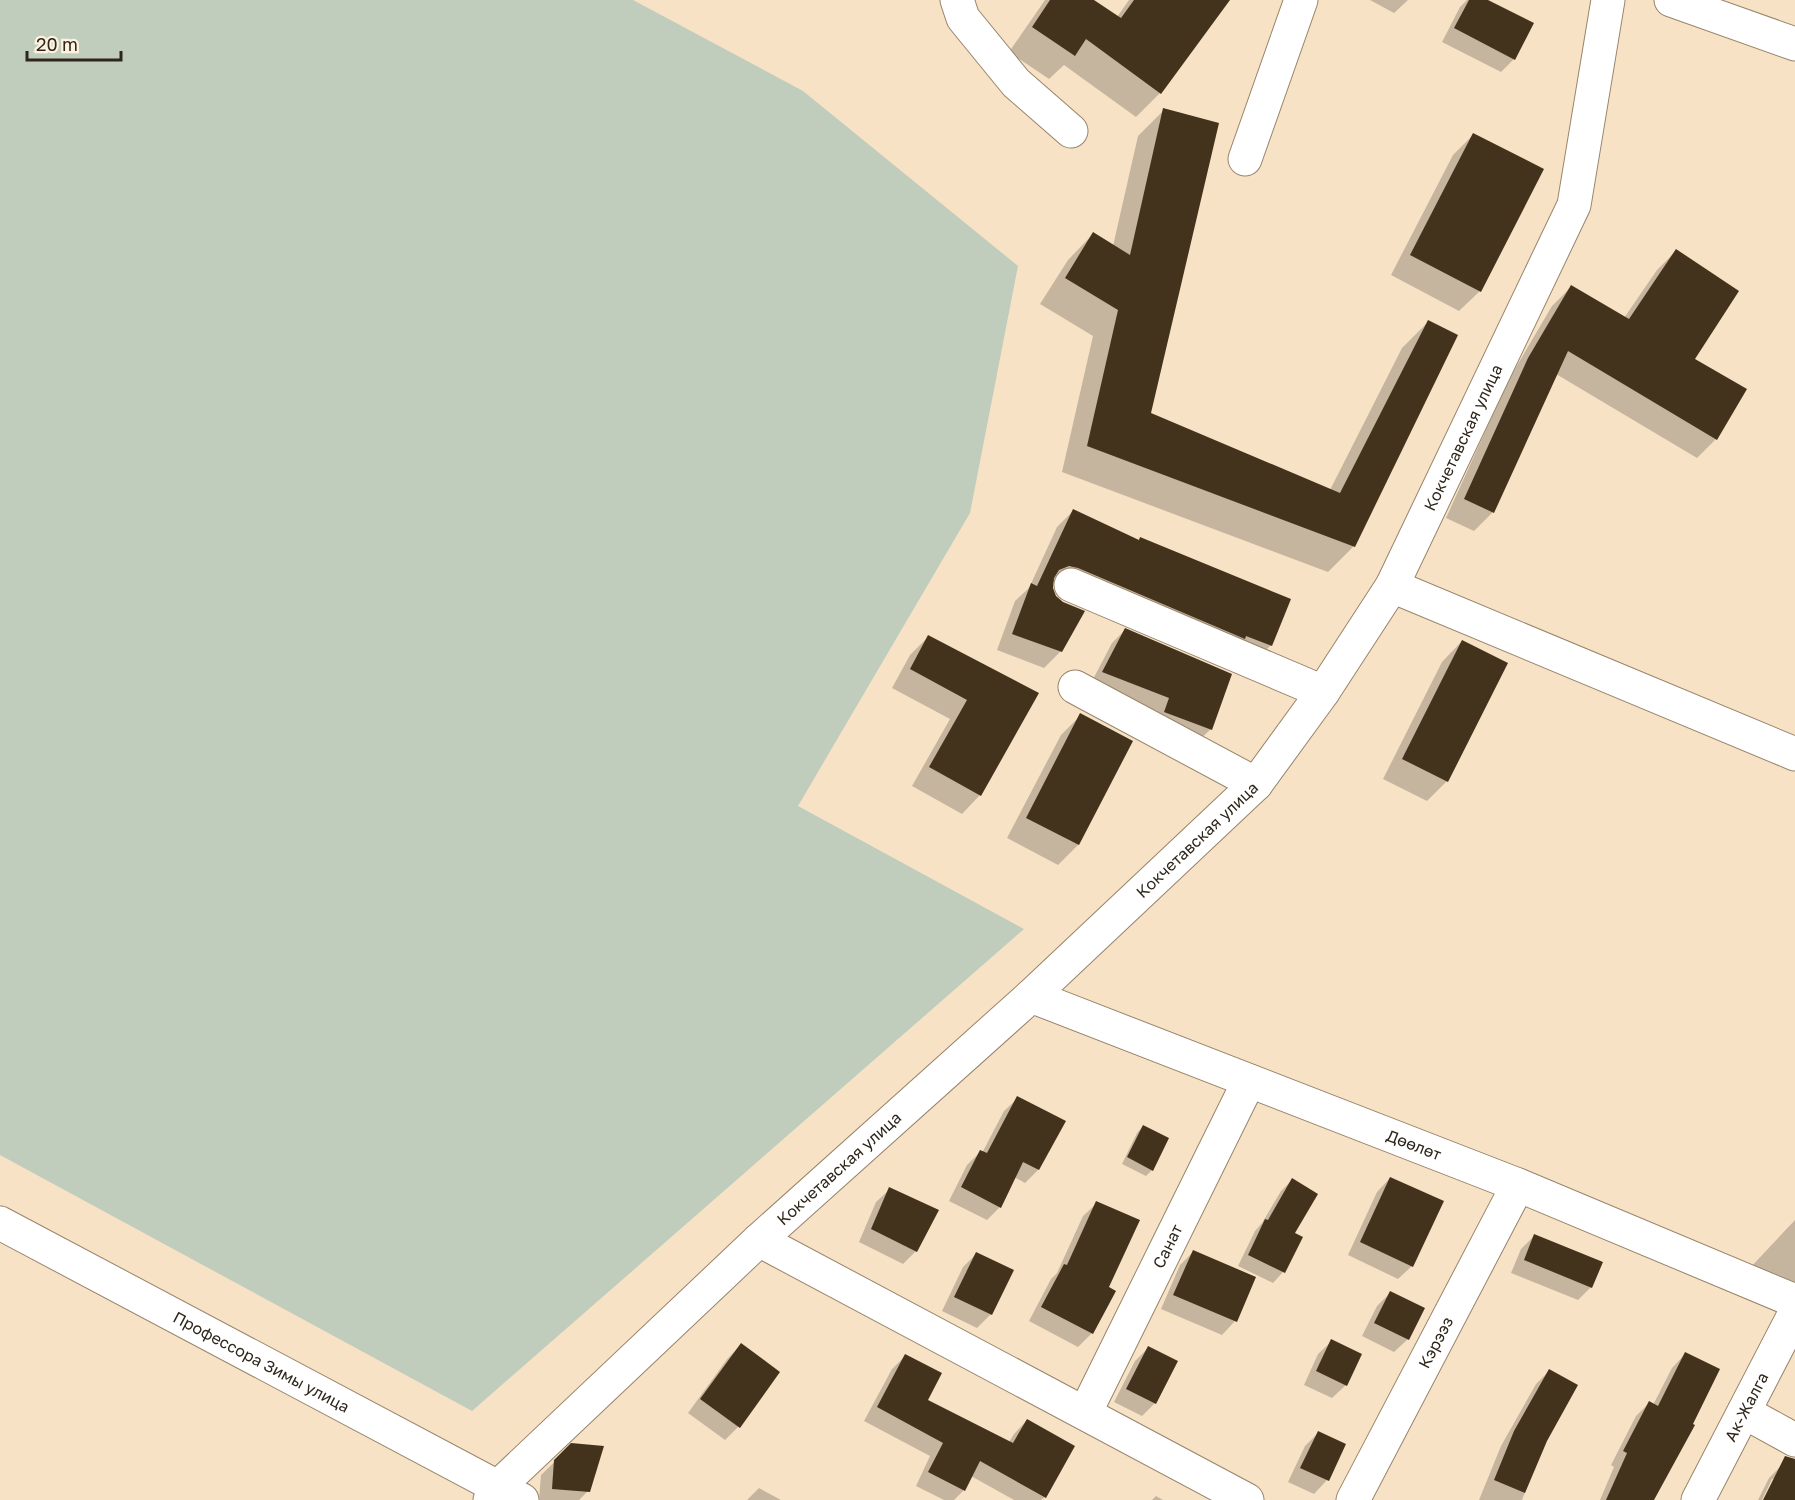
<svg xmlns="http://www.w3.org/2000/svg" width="1795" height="1500" font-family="'Golos Text',sans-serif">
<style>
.green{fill:#c0ccbc}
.shadow{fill:#0003}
.building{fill:#44331c}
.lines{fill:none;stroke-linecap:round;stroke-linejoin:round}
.minor-casing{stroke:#97846a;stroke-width:35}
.minor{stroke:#fff;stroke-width:33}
.labels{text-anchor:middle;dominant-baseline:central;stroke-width:6;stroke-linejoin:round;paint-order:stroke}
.street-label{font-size:16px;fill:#2e261b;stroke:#fdf1e0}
</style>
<rect width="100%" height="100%" fill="#f7e2c6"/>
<path class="green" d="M 0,0 L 633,0 L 803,91 L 1018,266 L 970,513 L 798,806 L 1024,929 L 472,1411 L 0,1155 Z"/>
<path class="shadow" d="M 1045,0 L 1091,0 L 1117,17 L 1129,0 L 1228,0 L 1160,93 L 1136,117 L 1064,65 L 1049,79 L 1009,52 Z
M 1370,0 L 1408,0 L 1394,13 Z
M 1467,0 L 1485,0 L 1514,59 L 1501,72 L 1442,42 L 1460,7 Z
M 1164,110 L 1149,414 L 1330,490 L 1402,348 L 1428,322 L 1354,546 L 1328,572 L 1062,472 L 1093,336 L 1040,304 L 1068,260 L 1093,234 L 1113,246 L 1138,136 Z
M 1473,135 L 1480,291 L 1459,311 L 1391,275 L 1453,155 Z
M 1676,251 L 1693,359 L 1716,439 L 1697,458 L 1556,374 L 1493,512 L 1474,531 L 1446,518 L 1509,379 L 1552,306 L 1571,287 L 1624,318 L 1657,270 Z
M 1073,511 L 1139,541 L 1271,645 L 1254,662 L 1061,584 L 1052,582 L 1061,651 L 1044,668 L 997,650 L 1015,601 L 1029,588 L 1057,527 Z
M 1125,630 L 1211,729 L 1197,742 L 1152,725 L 1157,711 L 1090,685 L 1112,643 Z
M 929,636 L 1037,694 L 980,795 L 962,814 L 912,786 L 950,719 L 892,688 L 910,655 Z
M 1462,641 L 1447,781 L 1427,801 L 1383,779 L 1442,662 Z
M 1081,715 L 1131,741 L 1078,845 L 1058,865 L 1007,838 L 1061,735 Z
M 1018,1098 L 1038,1170 L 1025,1183 L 1014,1177 L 1000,1207 L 987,1220 L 949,1201 L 967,1165 L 980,1152 L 982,1153 L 1004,1111 Z
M 1143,1126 L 1152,1170 L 1146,1176 L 1122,1164 L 1137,1133 Z
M 1390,1178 L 1412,1266 L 1398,1279 L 1348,1255 L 1377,1192 Z
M 1292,1180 L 1293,1234 L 1300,1238 L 1283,1272 L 1273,1283 L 1238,1266 L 1255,1231 L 1262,1223 L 1281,1191 Z
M 890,1189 L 916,1251 L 903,1264 L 859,1242 L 876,1202 Z
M 1097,1203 L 1107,1288 L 1092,1333 L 1078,1347 L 1029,1321 L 1051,1279 L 1057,1273 L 1083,1216 Z
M 1795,1220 L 1795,1285 L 1749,1269 Z
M 1534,1236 L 1591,1287 L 1578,1300 L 1511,1273 L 1521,1249 Z
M 1193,1252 L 1254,1278 L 1235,1321 L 1222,1335 L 1161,1309 L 1180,1265 Z
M 976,1254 L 1012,1271 L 991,1314 L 977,1328 L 942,1311 L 963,1267 Z
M 1390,1293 L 1408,1339 L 1394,1352 L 1362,1336 L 1377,1306 Z
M 1332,1341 L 1346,1385 L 1332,1398 L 1304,1385 L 1318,1354 Z
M 741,1345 L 738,1427 L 725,1440 L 688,1413 L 728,1358 Z
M 1148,1348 L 1155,1403 L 1142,1416 L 1114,1402 L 1135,1361 Z
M 1685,1354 L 1642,1500 L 1600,1500 L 1614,1467 L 1611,1465 L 1636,1416 L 1649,1403 L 1653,1405 L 1672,1368 Z
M 906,1355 L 926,1401 L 1009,1442 L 1014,1434 L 1027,1420 L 1045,1497 L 1041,1500 L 1014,1500 L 971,1476 L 964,1490 L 954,1500 L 944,1500 L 916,1486 L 930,1456 L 864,1421 L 892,1369 Z
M 1549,1371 L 1545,1440 L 1522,1500 L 1479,1500 L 1501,1446 L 1536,1384 Z
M 1318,1433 L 1344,1445 L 1327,1480 L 1314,1494 L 1288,1482 L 1305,1446 Z
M 572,1445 L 588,1491 L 579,1500 L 539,1500 L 541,1475 Z
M 1782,1465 L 1795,1472 L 1795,1500 L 1765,1500 L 1776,1479 L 1772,1479 L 1762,1500 L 1758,1500 L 1769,1478 Z
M 759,1488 L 781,1500 L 747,1500 Z
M 1156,1496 L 1163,1500 L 1152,1500 Z"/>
<path class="building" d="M 1050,0 L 1094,0 L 1121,18 L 1134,0 L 1230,0 L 1161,94 L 1086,39 L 1075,56 L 1032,27 Z
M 1469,0 L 1488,0 L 1534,23 L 1515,60 L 1454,28 Z
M 1163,108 L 1219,123 L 1151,413 L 1340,493 L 1428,320 L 1458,335 L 1355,547 L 1087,446 L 1118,310 L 1065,278 L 1093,232 L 1130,255 Z
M 1473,133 L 1544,169 L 1481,292 L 1410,255 Z
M 1676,249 L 1739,291 L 1695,359 L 1747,389 L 1717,440 L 1568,351 L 1494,513 L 1464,499 L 1528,358 L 1571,285 L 1629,319 Z
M 1073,509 L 1139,540 L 1140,537 L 1291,599 L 1272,646 L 1246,636 L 1245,639 L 1078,568 L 1069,566 L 1059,570 L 1054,578 L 1053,588 L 1056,596 L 1063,602 L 1085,611 L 1062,652 L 1012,634 L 1031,583 L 1037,586 Z
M 1125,628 L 1232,674 L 1212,730 L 1164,712 L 1169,698 L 1102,672 Z
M 928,635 L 1039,693 L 981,796 L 929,767 L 967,700 L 910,669 Z
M 1462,640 L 1508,663 L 1448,782 L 1402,759 Z
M 1080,713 L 1133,741 L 1079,845 L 1026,818 Z
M 1017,1096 L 1066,1121 L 1039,1170 L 1023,1162 L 1001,1208 L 961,1187 L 980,1150 L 987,1153 Z
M 1143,1125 L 1169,1138 L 1153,1171 L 1127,1157 Z
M 1390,1177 L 1444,1201 L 1413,1267 L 1360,1242 Z
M 1292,1178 L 1318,1194 L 1295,1233 L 1303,1237 L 1285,1273 L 1248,1255 L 1265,1219 L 1268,1220 Z
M 889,1187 L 939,1210 L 917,1252 L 871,1229 Z
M 1096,1201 L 1140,1220 L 1109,1287 L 1116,1291 L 1093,1334 L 1041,1307 L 1064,1264 L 1067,1265 Z
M 1534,1234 L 1603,1262 L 1592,1288 L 1524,1260 Z
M 1193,1250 L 1256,1277 L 1237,1322 L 1173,1295 Z
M 976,1252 L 1014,1270 L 992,1315 L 954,1297 Z
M 1390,1291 L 1425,1308 L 1409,1340 L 1374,1323 Z
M 1331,1339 L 1362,1354 L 1347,1386 L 1316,1371 Z
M 741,1343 L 780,1372 L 740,1428 L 700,1399 Z
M 1148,1346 L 1178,1361 L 1156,1404 L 1126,1389 Z
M 1685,1352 L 1720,1369 L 1693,1424 L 1695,1425 L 1654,1500 L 1606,1500 L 1627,1453 L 1623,1451 L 1649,1401 L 1658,1406 Z
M 905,1354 L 942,1373 L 928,1400 L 1013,1443 L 1027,1419 L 1075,1446 L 1046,1498 L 980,1461 L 965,1491 L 928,1472 L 943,1443 L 877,1407 Z
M 1549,1369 L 1578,1385 L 1547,1441 L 1525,1493 L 1494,1480 L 1514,1431 Z
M 1318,1431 L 1346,1444 L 1329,1481 L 1300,1468 Z
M 571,1443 L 604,1446 L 590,1492 L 552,1489 L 554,1460 Z
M 1785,1456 L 1795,1459 L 1795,1500 L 1763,1500 Z"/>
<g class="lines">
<g class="minor-casing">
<g id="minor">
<path d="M 957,0 L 963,18 L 1016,83 L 1071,131"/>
<path d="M 1671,0 L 1795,44"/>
<path d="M 1245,159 L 1301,0"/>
<path d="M 1071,585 L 1323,692"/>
<path d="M 1392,586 L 1795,754"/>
<path d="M 1075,687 L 1256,784"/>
<path id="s1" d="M 1031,996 L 1518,1185 L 1795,1301"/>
<path id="s2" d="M 0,1223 L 522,1500"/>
<path d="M 759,1240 L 1247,1500"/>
<path d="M 1744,1412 L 1795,1440"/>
<path id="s3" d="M 1085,1413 L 1249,1081"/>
<path id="s4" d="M 490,1500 L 498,1487 L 759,1240 L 1031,996 L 1256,784 L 1323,692 L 1392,586 L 1574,205 L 1608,0"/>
<path id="s5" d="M 1353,1500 L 1518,1185"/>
<path id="s6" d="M 1698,1500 L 1795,1313"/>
</g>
</g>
<use href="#minor" class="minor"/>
</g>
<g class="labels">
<g class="street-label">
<text stroke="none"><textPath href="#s4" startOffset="1454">Кокчетавская улица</textPath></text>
<text stroke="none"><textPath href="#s4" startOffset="968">Кокчетавская улица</textPath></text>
<text stroke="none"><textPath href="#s1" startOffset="411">Дөөлөт</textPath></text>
<text stroke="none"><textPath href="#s4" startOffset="482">Кокчетавская улица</textPath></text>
<text stroke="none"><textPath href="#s3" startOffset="186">Санат</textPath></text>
<text stroke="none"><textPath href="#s5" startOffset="178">Кэрээз</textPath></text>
<text stroke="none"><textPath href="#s2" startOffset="296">Профессора Зимы улица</textPath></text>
<text stroke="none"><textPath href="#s6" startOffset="105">Ак-Жалга</textPath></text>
</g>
</g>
<path d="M27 51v9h94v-9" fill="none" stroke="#2e261b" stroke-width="3"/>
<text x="36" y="51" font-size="18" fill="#2e261b" stroke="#fdf1e0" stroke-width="4.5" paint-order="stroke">20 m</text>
</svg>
